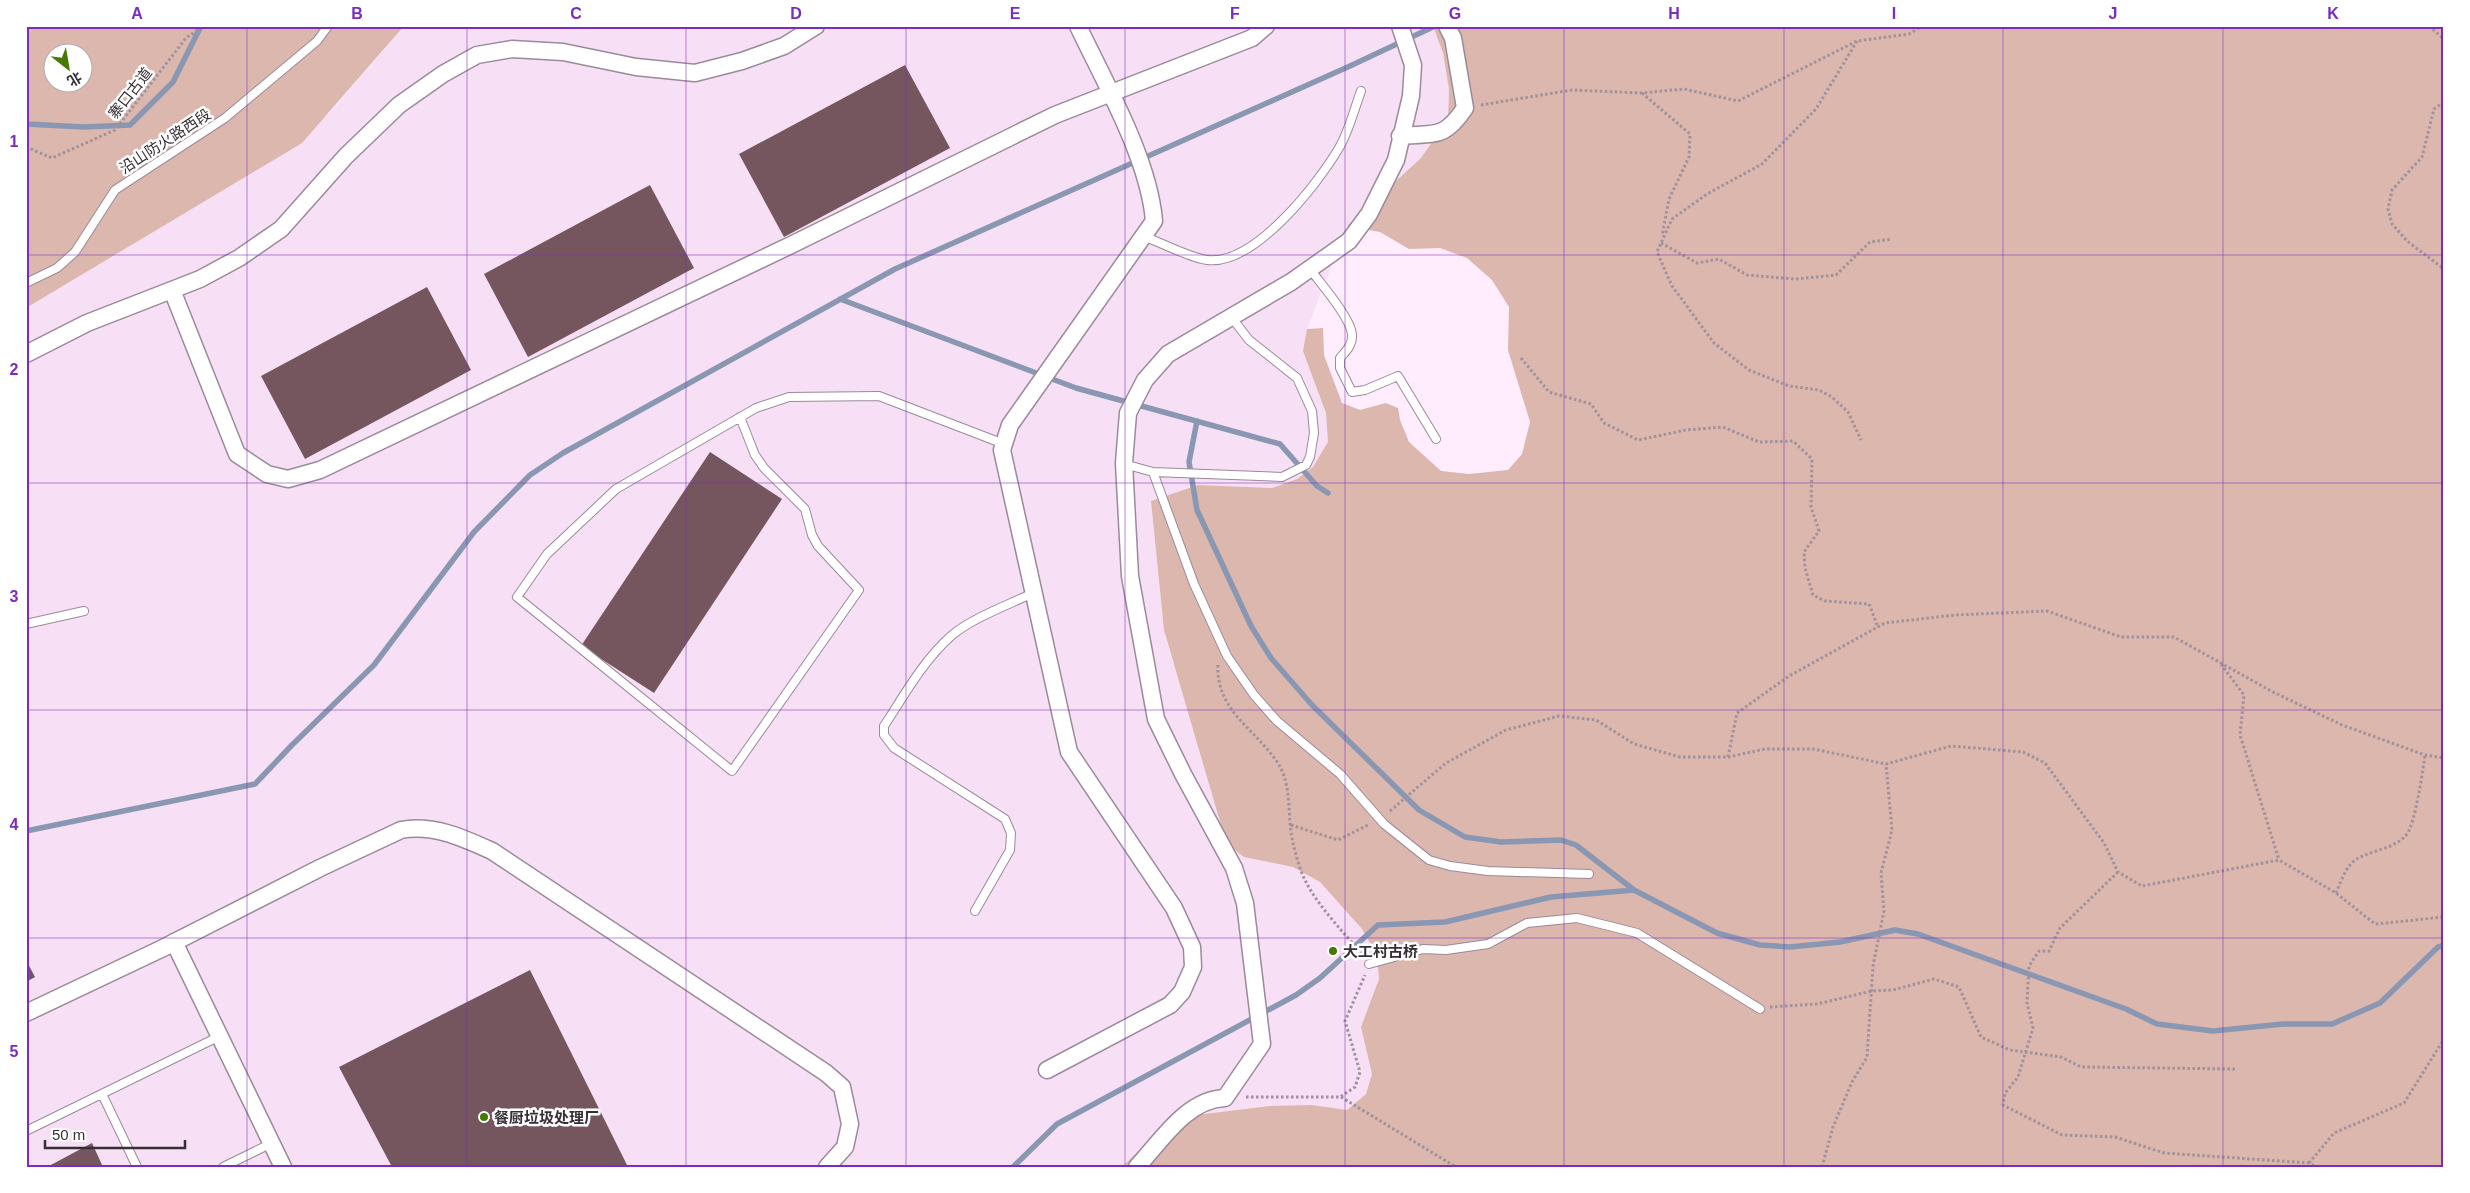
<svg xmlns="http://www.w3.org/2000/svg" width="2470" height="1193" font-family="Helvetica,'Noto Sans SC',sans-serif">
<style>
.built{fill:#f7dff5}
.forest{fill:#dbb7ae;fill-rule:evenodd}
.lines{fill:none;stroke-linecap:round;stroke-linejoin:round}
.stream{stroke:#8997b3;stroke-width:5.5}
.building{fill:#76565e}
.service-casing{stroke:#9b8a99;stroke-width:10}
.minor-casing{stroke:#9b8a99;stroke-width:19}
.path{stroke:#9f929d;stroke-width:3;stroke-dasharray:2.5 2.5;stroke-linecap:butt}
.service{stroke:#fff;stroke-width:8}
.minor{stroke:#fff;stroke-width:16}
.grid{fill:none;stroke:#7b2cbf;stroke-width:1;stroke-opacity:0.55}
.poi-dot{fill:#467902;stroke:#fff;stroke-width:2}
.labels{text-anchor:middle;dominant-baseline:central;stroke-width:5;stroke-linejoin:round;paint-order:stroke}
.street-label{font-size:15px;fill:#362f35;stroke:#fff}
.poi-label{font-size:15px;font-weight:bold;fill:#362f35;stroke:#fff;text-anchor:start}
.neatline{fill:none;stroke:#7b2cbf;stroke-width:2}
.grid-label{font-size:16px;text-anchor:middle;font-weight:bold;fill:#7b2cbf}
</style>
<rect width="100%" height="100%" fill="#ffecfd"/>
<path class="built" d="M 404,26 L 1433,26 L 1443,53 L 1449,89 L 1448,119 L 1421,158 L 1347,226 L 1307,329 L 1316,383 L 1326,413 L 1328,443 L 1313,467 L 1297,479 L 1272,488 L 1198,485 L 1151,501 L 1164,630 L 1171,656 L 1244,857 L 1293,867 L 1320,882 L 1362,929 L 1377,955 L 1379,979 L 1361,1027 L 1372,1074 L 1366,1094 L 1347,1110 L 1312,1105 L 1172,1118 L 1122,1167 L 26,1167 L 26,308 L 115,254 L 330,113 Z"/>
<path class="forest" d="M 26,26 L 404,26 L 302,143 L 26,308 ZM 52,52 L 82,52 L 82,82 L 52,82 Z
M 1433,26 L 2444,26 L 2444,1167 L 1122,1167 L 1172,1118 L 1270,1106 L 1312,1105 L 1347,1110 L 1366,1094 L 1372,1074 L 1361,1027 L 1379,979 L 1377,955 L 1362,929 L 1320,882 L 1293,867 L 1244,857 L 1231,847 L 1221,825 L 1164,630 L 1151,501 L 1198,485 L 1272,488 L 1297,479 L 1313,467 L 1328,442 L 1326,413 L 1303,351 L 1307,329 L 1323,328 L 1324,355 L 1342,403 L 1360,410 L 1386,403 L 1398,408 L 1400,420 L 1409,442 L 1441,471 L 1469,474 L 1508,470 L 1522,454 L 1530,422 L 1508,350 L 1509,307 L 1492,280 L 1467,258 L 1440,248 L 1409,249 L 1380,232 L 1347,226 L 1421,158 L 1448,119 L 1449,89 L 1443,53 Z"/>
<g class="lines">
<path class="stream" d="M 26,124 L 84,127 L 130,125 L 173,82 L 201,26
M 840,299 L 1076,388 L 1280,444 L 1317,486 L 1328,493
M 1197,421 L 1189,462 L 1197,510 L 1251,626 L 1271,658 L 1312,705 L 1419,810 L 1465,837 L 1501,842 L 1561,840 L 1576,845 L 1634,890
M 26,831 L 255,784 L 292,745 L 374,665 L 474,532 L 530,475 L 563,453 L 895,269 L 1350,66 L 1435,26
M 1013,1167 L 1057,1124 L 1296,995 L 1320,978 L 1378,925 L 1445,922 L 1551,897 L 1634,890 L 1717,933 L 1760,945 L 1790,947 L 1840,942 L 1895,930 L 1918,934 L 2126,1009 L 2157,1024 L 2213,1031 L 2283,1024 L 2332,1024 L 2380,1003 L 2438,947 L 2444,945"/>
</g>
<path class="building" d="M 905,65 L 950,148 L 784,237 L 739,154 Z
M 650,185 L 694,268 L 528,357 L 484,274 Z
M 427,287 L 471,370 L 305,459 L 261,376 Z
M 710,452 L 782,499 L 654,693 L 581,646 Z
M 26,960 L 35,977 L 26,982 Z
M 530,970 L 628,1167 L 392,1167 L 339,1067 Z
M 92,1143 L 103,1167 L 47,1167 Z"/>
<g class="lines">
<g class="service-casing">
<path id="service" d="M 1143,236 C 1160,242 1190,258 1207,260 C 1254,266 1317,185 1339,148 C 1349,131 1354,110 1361,91
M 1310,269 C 1321,284 1350,317 1352,334 C 1353,345 1346,351 1340,358 L 1340,368 L 1352,392 L 1365,390 L 1398,376 L 1436,439
M 26,283 L 57,268 L 75,252 L 115,190 L 225,118 L 317,41 L 328,26
M 740,417 L 755,455 L 764,468 L 805,509 L 812,535 L 818,546 L 859,590 L 732,771 L 517,597 L 547,554 L 616,489 L 756,408 L 789,397 L 879,396 L 1004,444
M 1124,464 L 1153,472 L 1194,584 L 1227,656 L 1254,695 L 1277,721 L 1340,774 L 1384,824 L 1429,860 L 1450,866 L 1488,871 L 1589,874
M 1153,472 L 1282,477 L 1306,465 L 1310,457 L 1314,433 L 1312,411 L 1297,378 L 1249,340 L 1232,318
M 26,624 L 84,611
M 975,911 L 1010,850 L 1011,833 L 1005,819 L 894,748 L 884,735 L 884,726 C 905,694 923,661 951,636 C 972,618 1008,605 1033,593
M 1369,964 L 1423,949 L 1446,950 L 1488,944 L 1527,923 L 1577,918 L 1637,933 L 1760,1009
M 102,1094 L 137,1167
M 26,1131 L 220,1036
M 223,1167 L 272,1143"/>
</g>
<g class="minor-casing">
<path id="minor" d="M 1400,136 C 1436,133 1444,139 1465,108 L 1453,38 L 1447,26
M 172,290 L 237,454 L 267,474 L 288,479 L 320,470 L 789,246 L 1055,115 L 1252,38 L 1266,26
M 26,354 L 87,323 L 200,279 L 239,258 L 281,229 L 346,156 L 399,105 L 443,74 L 477,55 L 512,49 L 563,52 L 636,67 L 695,73 L 742,61 L 784,46 L 816,26
M 174,942 L 283,1167
M 26,1013 L 161,949 L 320,868 L 401,830 C 434,824 463,838 492,851 L 826,1073 L 842,1087 L 850,1124 L 845,1147 L 827,1167
M 1047,1070 L 1170,1005 L 1182,992 L 1193,967 L 1192,947 L 1174,908 L 1069,752 L 1002,450 L 1010,425 L 1154,221 C 1149,159 1105,83 1078,26
M 1137,1167 C 1161,1141 1187,1099 1225,1098 L 1262,1044 L 1245,903 L 1234,868 L 1183,774 L 1156,719 L 1130,576 L 1124,463 L 1128,413 L 1145,380 L 1168,354 L 1291,282 L 1328,256 L 1349,241 L 1369,214 L 1396,160 L 1411,96 L 1413,65 L 1400,26"/>
</g>
<path class="path" d="M 2429,26 L 2444,39
M 1857,41 L 1816,109 L 1762,164 L 1707,194 L 1672,219 L 1657,252 L 1672,286 L 1714,343 L 1749,370 L 1789,386 L 1819,390 L 1832,397 L 1848,412 L 1861,440
M 1642,93 L 1690,134 L 1689,157 L 1669,199 L 1662,236
M 2444,102 L 2434,109 L 2422,157 L 2392,190 L 2388,209 L 2392,224 L 2407,241 L 2444,269
M 1481,105 L 1572,90 L 1641,93 L 1684,89 L 1738,101 L 1857,41 L 1909,34 L 1922,26
M 26,147 L 52,158 L 115,130 L 186,38 L 200,28 L 210,26
M 1661,243 L 1697,263 L 1719,259 L 1747,275 L 1795,279 L 1836,275 L 1870,242 L 1892,239
M 1521,358 L 1549,392 L 1591,404 L 1604,423 L 1638,440 L 1686,430 L 1723,427 L 1759,442 L 1793,441 L 1812,459 L 1811,507 L 1819,531 L 1804,552 L 1805,568 L 1813,595 L 1825,601 L 1869,604 L 1878,627
M 2221,664 L 2244,695 L 2240,735 L 2279,860
M 1218,665 C 1216,709 1252,727 1275,759 C 1294,784 1286,814 1293,843 C 1296,855 1300,871 1306,882 C 1318,906 1345,934 1362,954
M 1728,757 L 1737,713 L 1789,676 L 1885,623 L 1955,615 L 2047,611 L 2121,637 L 2174,637 L 2273,692 L 2342,725 L 2425,755 L 2444,758
M 1390,811 L 1446,763 L 1506,730 L 1559,716 L 1596,720 L 1634,744 L 1680,757 L 1728,757 L 1765,749 L 1813,749 L 1886,764 L 1951,746 L 2023,752 L 2045,763 L 2104,843 L 2118,872 L 2142,886 L 2279,860 L 2336,893 L 2375,924 L 2444,917
M 1291,825 L 1338,840 L 1370,824
M 2118,872 L 2060,928 L 2049,951 L 2039,951 L 2029,966 L 2027,1003 L 2033,1028 L 2018,1077 L 2005,1093 L 2003,1105 L 2062,1135 L 2115,1137 L 2164,1153 L 2309,1163 L 2316,1167
M 2336,893 C 2340,884 2344,872 2350,865 C 2361,850 2393,852 2407,834 C 2415,824 2423,770 2425,755
M 1770,1007 L 1817,1004 L 1872,991 L 1893,990 L 1934,979 L 1959,987 L 1981,1037 L 2010,1050 L 2061,1057 L 2081,1067 L 2235,1069
M 1246,1097 L 1340,1097 L 1355,1087 L 1360,1072 L 1345,1021 L 1365,975
M 1341,1097 L 1456,1167
M 2309,1163 L 2334,1133 L 2404,1103 L 2444,1039
M 1822,1167 L 1833,1127 L 1852,1082 L 1867,1057 L 1873,966 L 1884,911 L 1881,873 L 1892,830 L 1886,764"/>
<use href="#service" class="service"/>
<use href="#minor" class="minor"/>
</g>
<path class="grid" d="M 247,26 L 247,1167M 467,26 L 467,1167M 686,26 L 686,1167M 906,26 L 906,1167M 1125,26 L 1125,1167M 1345,26 L 1345,1167M 1564,26 L 1564,1167M 1784,26 L 1784,1167M 2003,26 L 2003,1167M 2223,26 L 2223,1167M 26,255 L 2444,255M 26,483 L 2444,483M 26,710 L 2444,710M 26,938 L 2444,938"/>
<g class="poi-dot">
<circle cx="1333" cy="951" r="5"/>
<circle cx="484" cy="1117" r="5"/>
</g>
<g class="labels">
<g class="street-label">
<text transform="translate(130 93) rotate(-52)">寨口古道</text>
<text transform="translate(165 141) rotate(-33)">沿山防火路西段</text>
</g>
<g class="poi-label">
<text x="1343" y="951">大工村古桥</text>
<text x="494" y="1117">餐厨垃圾处理厂</text>
</g>
</g>
<rect width="2470" height="1193" fill="none" stroke="#ffffff" stroke-width="55"/>
<g transform="translate(68 68) rotate(149)"><circle r="24" fill="#ffffff" stroke="#afacae"/>
<path d="M0-4L9 19L0 12L-9 19Z" fill="#467902"/>
<text y="-8" font-size="14" font-weight="bold" text-anchor="middle" fill="#362f35">北</text>
</g>
<path d="M45 1140v8h140v-8" fill="none" stroke="#362f35" stroke-width="2.5"/>
<text x="52" y="1140" font-size="15" fill="#362f35" stroke="#ffffff" stroke-width="4" paint-order="stroke">50 m</text>
<rect x="28" y="28" width="2414" height="1138" class="neatline"/>
<g class="grid-label">
<text x="137" y="19">A</text>
<text x="357" y="19">B</text>
<text x="576" y="19">C</text>
<text x="796" y="19">D</text>
<text x="1015" y="19">E</text>
<text x="1235" y="19">F</text>
<text x="1455" y="19">G</text>
<text x="1674" y="19">H</text>
<text x="1894" y="19">I</text>
<text x="2113" y="19">J</text>
<text x="2333" y="19">K</text>
<text x="14" y="147">1</text>
<text x="14" y="375">2</text>
<text x="14" y="602">3</text>
<text x="14" y="830">4</text>
<text x="14" y="1057">5</text>
</g>
</svg>
